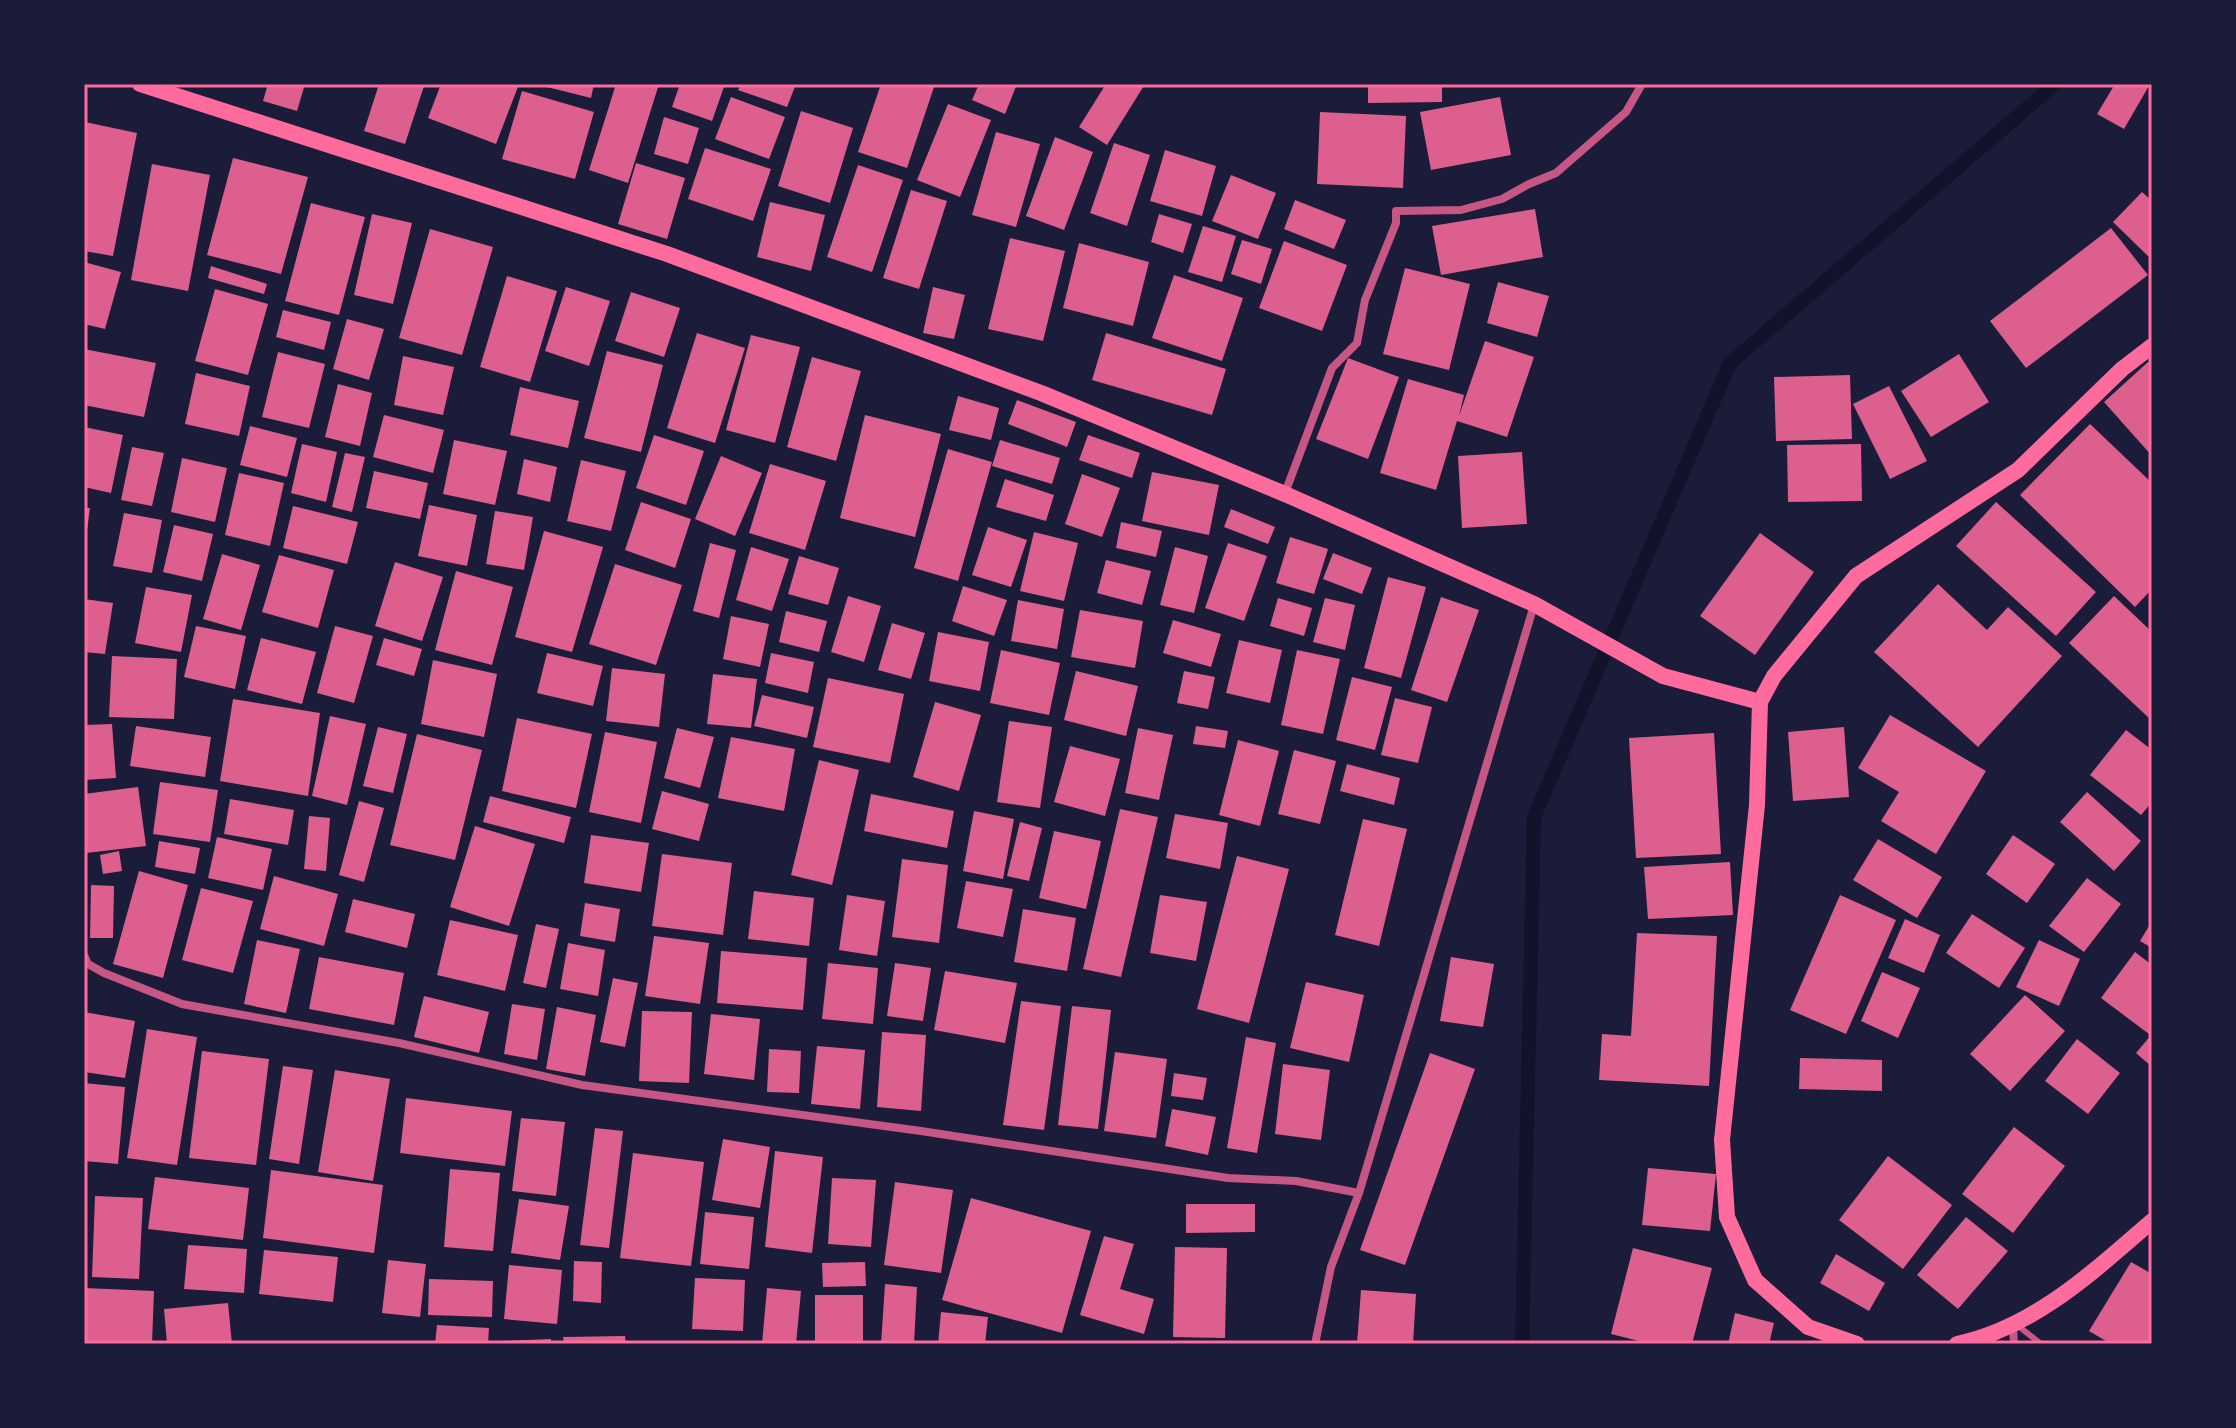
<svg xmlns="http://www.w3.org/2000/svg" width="2236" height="1428" font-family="Raleway,sans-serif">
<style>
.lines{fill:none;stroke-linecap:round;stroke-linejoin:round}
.stream{stroke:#12122b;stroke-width:14}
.building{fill:#dd5f8e}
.service{stroke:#c65784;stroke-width:6}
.minor{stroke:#c65784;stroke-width:8}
.secondary{stroke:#ff6b9d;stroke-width:16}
.neatline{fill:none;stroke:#ff6b9d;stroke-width:3}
</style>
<rect width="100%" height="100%" fill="#1b1b3a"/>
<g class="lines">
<path class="stream" d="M 1522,1344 L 1534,817 L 1730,363 L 2055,84"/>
</g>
<path class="building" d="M 268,84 L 305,84 L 297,111 L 263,101 Z
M 379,84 L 424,86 L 405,144 L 364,131 Z
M 441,84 L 519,84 L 496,144 L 428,118 Z
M 548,84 L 594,84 L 591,98 L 547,87 Z
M 616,84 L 659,84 L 628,183 L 589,170 Z
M 680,84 L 725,84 L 712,121 L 672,107 Z
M 741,84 L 796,84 L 787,107 L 738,90 Z
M 881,84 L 935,84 L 907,168 L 858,152 Z
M 979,84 L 1017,84 L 1005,114 L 972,100 Z
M 1106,84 L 1145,84 L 1107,145 L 1079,127 Z
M 1368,84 L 1442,84 L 1442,102 L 1368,103 Z
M 2115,84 L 2150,84 L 2124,129 L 2097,114 Z
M 522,91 L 594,112 L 575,179 L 502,159 Z
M 731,97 L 785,117 L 769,159 L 715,139 Z
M 1500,97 L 1511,155 L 1431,170 L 1420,112 Z
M 948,104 L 991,120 L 960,197 L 917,180 Z
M 801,111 L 853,128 L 830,203 L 778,186 Z
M 1320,112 L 1406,116 L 1403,188 L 1317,184 Z
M 664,117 L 699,128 L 688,164 L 654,154 Z
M 85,122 L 137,133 L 113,256 L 84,251 Z
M 996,132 L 1040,144 L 1016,227 L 972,215 Z
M 1055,137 L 1093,152 L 1064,230 L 1026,216 Z
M 1114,143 L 1150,155 L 1127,226 L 1090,213 Z
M 705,148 L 771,169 L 753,221 L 688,199 Z
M 1165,150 L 1216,166 L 1202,216 L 1150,201 Z
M 233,158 L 308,177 L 281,274 L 207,255 Z
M 636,163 L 685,178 L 667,239 L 618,224 Z
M 152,164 L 210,175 L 188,291 L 131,280 Z
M 858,165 L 903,180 L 872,272 L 827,257 Z
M 1231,175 L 1276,193 L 1258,239 L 1212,221 Z
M 911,190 L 947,201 L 919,289 L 883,278 Z
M 2142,192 L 2152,201 L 2152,260 L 2113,222 Z
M 1295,200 L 1346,220 L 1334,249 L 1284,229 Z
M 770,202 L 825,215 L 811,271 L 757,257 Z
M 311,203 L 365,217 L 339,315 L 285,301 Z
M 1535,209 L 1543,257 L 1441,275 L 1432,226 Z
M 372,214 L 412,223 L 393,304 L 354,295 Z
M 1159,214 L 1192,224 L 1183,253 L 1151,242 Z
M 1203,226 L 1236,236 L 1222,282 L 1188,272 Z
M 2111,228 L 2148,275 L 2026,368 L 1990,321 Z
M 430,229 L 493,247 L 462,355 L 399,338 Z
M 1010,238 L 1065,251 L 1043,341 L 988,329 Z
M 1242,240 L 1272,249 L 1261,284 L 1231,274 Z
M 1284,241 L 1347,265 L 1322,331 L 1259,308 Z
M 1079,243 L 1149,262 L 1133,326 L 1063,308 Z
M 84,262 L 121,272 L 105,329 L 84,324 Z
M 211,266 L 267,284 L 264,294 L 208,278 Z
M 1405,268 L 1470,284 L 1449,370 L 1383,354 Z
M 1174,275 L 1243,298 L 1222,361 L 1152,338 Z
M 507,276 L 557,291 L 530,382 L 480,367 Z
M 1498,282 L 1549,296 L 1537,337 L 1487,323 Z
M 566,287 L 610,301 L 589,366 L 545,351 Z
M 933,287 L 965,295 L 954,339 L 923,333 Z
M 215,289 L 268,304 L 248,375 L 195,361 Z
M 631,292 L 680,308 L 664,357 L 615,341 Z
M 283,310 L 331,322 L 324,350 L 276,337 Z
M 347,319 L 384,329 L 369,380 L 333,369 Z
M 697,333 L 745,348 L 715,443 L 667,428 Z
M 1106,333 L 1226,369 L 1212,415 L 1092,380 Z
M 751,335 L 800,347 L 775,443 L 726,430 Z
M 1485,341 L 1534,357 L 1507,437 L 1457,421 L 1436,490 L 1380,473 L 1408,379 L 1464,395 L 1459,416 Z
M 84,349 L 156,363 L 144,417 L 84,405 Z
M 607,351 L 663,365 L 641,452 L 584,438 Z
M 278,352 L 325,364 L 309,428 L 262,417 Z
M 1959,354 L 1989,402 L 1931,437 L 1901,391 Z
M 403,356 L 454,367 L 443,415 L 394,405 Z
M 812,357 L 861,371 L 836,461 L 787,447 Z
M 1348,358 L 1399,377 L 1368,459 L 1316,439 Z
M 2148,362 L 2152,366 L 2152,456 L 2104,402 Z
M 196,373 L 250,386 L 239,436 L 185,424 Z
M 1850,375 L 1852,439 L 1776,441 L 1774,377 Z
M 338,384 L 372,393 L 360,446 L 325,437 Z
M 1889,386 L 1927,461 L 1890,479 L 1853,404 Z
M 520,387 L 579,401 L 568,448 L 510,435 Z
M 958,396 L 999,408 L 991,440 L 949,430 Z
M 1017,400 L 1076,422 L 1067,447 L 1008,424 Z
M 384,415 L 444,430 L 433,473 L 373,457 Z
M 865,415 L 941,434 L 915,537 L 840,518 Z
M 2090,424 L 2152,483 L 2152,589 L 2135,607 L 2020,495 Z
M 250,426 L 297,438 L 287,477 L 240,465 Z
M 84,427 L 123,435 L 111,493 L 84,487 Z
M 654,435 L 704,451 L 686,505 L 636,488 Z
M 1088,435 L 1140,453 L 1132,478 L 1079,460 Z
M 454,440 L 507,451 L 495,505 L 443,494 Z
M 1000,440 L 1060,458 L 1052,484 L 992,466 Z
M 302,444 L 337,452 L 326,502 L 291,493 Z
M 1861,444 L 1862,501 L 1788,502 L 1787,445 Z
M 132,447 L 164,453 L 152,506 L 121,500 Z
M 948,449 L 992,462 L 958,581 L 914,568 Z
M 1522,452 L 1527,524 L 1462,528 L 1458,456 Z
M 345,453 L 365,457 L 352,512 L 332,507 Z
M 721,456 L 762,473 L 735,536 L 695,519 Z
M 182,458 L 227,468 L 215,522 L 171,512 Z
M 524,459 L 557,467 L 550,502 L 517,494 Z
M 581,460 L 626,471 L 611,531 L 567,521 Z
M 770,464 L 826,481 L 805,550 L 749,533 Z
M 374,471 L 428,483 L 420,519 L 366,508 Z
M 1152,472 L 1219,485 L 1209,535 L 1142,521 Z
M 239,473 L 284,483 L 270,546 L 225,535 Z
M 1082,474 L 1120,488 L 1102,537 L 1065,524 Z
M 1005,479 L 1054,495 L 1046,521 L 996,507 Z
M 641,502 L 691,519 L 675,568 L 625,550 Z
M 1996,502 L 2096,592 L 2056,636 L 1956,546 Z
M 429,505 L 477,515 L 467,566 L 418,556 Z
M 293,506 L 358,522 L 347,564 L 283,548 Z
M 84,508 L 90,508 L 86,538 L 84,538 Z
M 1231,509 L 1275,527 L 1268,544 L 1224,527 Z
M 495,511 L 533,517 L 524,570 L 486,564 Z
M 124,513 L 162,520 L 152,573 L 113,566 Z
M 1121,522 L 1162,531 L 1156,557 L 1116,548 Z
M 174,525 L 213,534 L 202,581 L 163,572 Z
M 988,527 L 1027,540 L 1011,587 L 972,575 Z
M 544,531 L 603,547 L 572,652 L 515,637 Z
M 1034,532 L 1078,543 L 1064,601 L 1020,591 Z
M 1760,533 L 1814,572 L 1755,655 L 1700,616 Z
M 1290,537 L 1328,549 L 1314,594 L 1276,583 Z
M 710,543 L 736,550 L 719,618 L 693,611 Z
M 1228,543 L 1267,556 L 1244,621 L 1205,608 Z
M 751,547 L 789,559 L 772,611 L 736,600 Z
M 1175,547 L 1208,556 L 1194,613 L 1160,605 Z
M 1333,553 L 1372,568 L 1362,594 L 1323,579 Z
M 222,554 L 260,565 L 241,630 L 203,619 Z
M 279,555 L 334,570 L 318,628 L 262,612 Z
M 799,556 L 839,568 L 828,605 L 788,594 Z
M 1106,560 L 1151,571 L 1142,605 L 1097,593 Z
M 395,562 L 443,577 L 422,641 L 375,626 Z
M 615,564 L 682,585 L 656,665 L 589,644 Z
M 456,571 L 513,587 L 492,665 L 435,650 Z
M 1388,577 L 1426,587 L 1401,678 L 1364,668 Z
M 1938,584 L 1987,630 L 2008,607 L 2062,656 L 1978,747 L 1874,652 Z
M 963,586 L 1007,600 L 994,636 L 952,621 Z
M 146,587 L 192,595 L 181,652 L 135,643 Z
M 848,596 L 881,606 L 864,662 L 831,652 Z
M 2114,596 L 2152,632 L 2152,716 L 2150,719 L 2069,643 Z
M 1441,597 L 1479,610 L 1447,702 L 1411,690 Z
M 1278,598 L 1312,608 L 1304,636 L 1270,626 Z
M 1325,598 L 1355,605 L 1345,650 L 1313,642 Z
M 84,599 L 113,603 L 105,654 L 84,652 Z
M 1018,600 L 1064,609 L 1057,649 L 1011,641 Z
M 1080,610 L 1143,621 L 1135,668 L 1071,657 Z
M 786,611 L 827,621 L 819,652 L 779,642 Z
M 731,616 L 769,624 L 760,667 L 723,659 Z
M 1173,620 L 1221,634 L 1211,667 L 1163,653 Z
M 892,623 L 925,633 L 911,679 L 878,670 Z
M 196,626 L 246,636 L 235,689 L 184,677 Z
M 335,626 L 373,636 L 354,703 L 317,693 Z
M 938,632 L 989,642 L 980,691 L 929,681 Z
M 261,638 L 316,652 L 302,704 L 247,690 Z
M 384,638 L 422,649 L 414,676 L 376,665 Z
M 1239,640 L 1282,650 L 1270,703 L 1226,693 Z
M 1001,650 L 1060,663 L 1049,715 L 990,703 Z
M 1297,650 L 1340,659 L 1323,734 L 1281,725 Z
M 547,653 L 603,666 L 593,706 L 537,693 Z
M 771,653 L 814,662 L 808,693 L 765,683 Z
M 112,656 L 177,659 L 174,719 L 109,717 Z
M 433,660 L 497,674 L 484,737 L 421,724 Z
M 612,668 L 665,674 L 659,727 L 606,721 Z
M 1076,671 L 1138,686 L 1126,736 L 1064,720 Z
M 1184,671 L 1215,677 L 1208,709 L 1177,703 Z
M 713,674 L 757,679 L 751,728 L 707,724 Z
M 1352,677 L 1392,687 L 1375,750 L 1336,740 Z
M 828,678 L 904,694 L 890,763 L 813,747 Z
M 762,695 L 814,707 L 807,738 L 754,726 Z
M 1395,698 L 1432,707 L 1418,763 L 1381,755 Z
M 233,699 L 320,713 L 308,796 L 220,781 Z
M 935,702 L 981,715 L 959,791 L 913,777 Z
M 1890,715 L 1986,771 L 1936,854 L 1881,821 L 1899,792 L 1858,768 Z
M 330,716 L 366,724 L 347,805 L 312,796 Z
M 517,718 L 592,734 L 576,808 L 502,791 Z
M 1009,721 L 1052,727 L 1040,808 L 997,802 Z
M 112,724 L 116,778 L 84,780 L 84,725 Z
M 136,726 L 211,737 L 205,777 L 130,766 Z
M 1196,726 L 1228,731 L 1225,748 L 1193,744 Z
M 378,727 L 407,734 L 393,793 L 363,786 Z
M 1844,727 L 1849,797 L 1793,801 L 1788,732 Z
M 677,728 L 714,737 L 700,788 L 664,778 Z
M 1138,728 L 1173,735 L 1159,800 L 1125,793 Z
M 2126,730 L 2152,750 L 2152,802 L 2141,815 L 2090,775 Z
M 605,732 L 657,742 L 641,823 L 589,812 Z
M 1714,733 L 1721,854 L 1636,858 L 1629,738 Z
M 417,734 L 482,750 L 455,860 L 390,845 Z
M 731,737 L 795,749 L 784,811 L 718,798 Z
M 1238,740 L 1279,751 L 1260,826 L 1219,815 Z
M 1070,746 L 1120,759 L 1105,816 L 1054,802 Z
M 1294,750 L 1336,761 L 1320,824 L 1278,814 Z
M 819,760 L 859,770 L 832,885 L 791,875 Z
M 1347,764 L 1400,778 L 1394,805 L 1340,791 Z
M 160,782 L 218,790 L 210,842 L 153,834 Z
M 138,787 L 146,846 L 86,853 L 84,794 Z
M 662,791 L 709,804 L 699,841 L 652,829 Z
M 2087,792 L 2141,841 L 2114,871 L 2060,822 Z
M 871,794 L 954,811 L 947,848 L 864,831 Z
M 490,796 L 571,817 L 564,843 L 483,822 Z
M 230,799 L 294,810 L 288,845 L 224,834 Z
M 359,801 L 384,808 L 364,882 L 339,875 Z
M 1120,809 L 1158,817 L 1121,977 L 1083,969 Z
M 974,811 L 1014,819 L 1003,879 L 963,871 Z
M 1175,814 L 1228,823 L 1220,869 L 1166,858 Z
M 309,816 L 330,818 L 326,871 L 304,869 Z
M 1363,819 L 1407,829 L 1379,946 L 1335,935 Z
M 1020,822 L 1042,828 L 1029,881 L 1007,876 Z
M 475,826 L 535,844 L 509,926 L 450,907 Z
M 1054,831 L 1101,841 L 1086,909 L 1039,898 Z
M 591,835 L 649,843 L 641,892 L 584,883 Z
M 2013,835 L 2055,864 L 2027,903 L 1986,874 Z
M 217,837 L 272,849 L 263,890 L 208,878 Z
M 1878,839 L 1942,877 L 1917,918 L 1853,880 Z
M 159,841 L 200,848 L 195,874 L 155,867 Z
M 119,851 L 122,871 L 103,874 L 100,855 Z
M 662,854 L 732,863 L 723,935 L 652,926 Z
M 1237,856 L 1289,869 L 1249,1023 L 1197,1009 Z
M 902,859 L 948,865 L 939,943 L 892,937 Z
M 1730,862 L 1733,915 L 1648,919 L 1644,867 Z
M 139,871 L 188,885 L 163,978 L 113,964 Z
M 274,876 L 338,894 L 324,946 L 260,929 Z
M 2087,878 L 2121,904 L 2084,952 L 2049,926 Z
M 966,881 L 1013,889 L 1003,937 L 957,928 Z
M 91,885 L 114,886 L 113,938 L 90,938 Z
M 201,888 L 253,901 L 233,973 L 182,960 Z
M 754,891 L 814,898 L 809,946 L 748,939 Z
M 847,895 L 885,901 L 877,956 L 839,950 Z
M 1160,895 L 1207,902 L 1196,961 L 1150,953 Z
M 1840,895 L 1896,920 L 1846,1034 L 1790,1010 Z
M 353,899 L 415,914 L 407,948 L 345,932 Z
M 585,903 L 620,909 L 615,942 L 580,936 Z
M 1023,909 L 1076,918 L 1067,971 L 1014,962 Z
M 1972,914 L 2025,948 L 1999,988 L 1946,953 Z
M 1905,919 L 1940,935 L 1924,973 L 1888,958 Z
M 450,920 L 518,935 L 505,991 L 437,975 Z
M 2152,921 L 2152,948 L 2140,941 Z
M 536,924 L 559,929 L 546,988 L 523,983 Z
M 1637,933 L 1717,936 L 1709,1086 L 1599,1080 L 1602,1034 L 1631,1036 Z
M 654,936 L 709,943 L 700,1004 L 645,996 Z
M 257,940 L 300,949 L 286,1013 L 244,1004 Z
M 2039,940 L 2080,959 L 2059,1006 L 2016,987 Z
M 568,943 L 605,950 L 598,996 L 560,989 Z
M 721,951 L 807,958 L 803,1010 L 717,1003 Z
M 2135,952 L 2152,965 L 2152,1029 L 2149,1034 L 2101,998 Z
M 319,957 L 404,973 L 394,1025 L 309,1009 Z
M 1451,957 L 1494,964 L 1483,1027 L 1440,1021 Z
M 828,963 L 878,968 L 873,1024 L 822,1019 Z
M 895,963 L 931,968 L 923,1021 L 887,1016 Z
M 945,971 L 1017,983 L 1005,1043 L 934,1030 Z
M 1882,972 L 1920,988 L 1898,1038 L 1861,1021 Z
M 613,978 L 638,983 L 625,1047 L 600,1042 Z
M 1306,982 L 1364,995 L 1349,1062 L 1290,1048 Z
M 2025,995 L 2065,1031 L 2010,1091 L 1970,1054 Z
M 424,996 L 489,1012 L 479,1053 L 414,1037 Z
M 1021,1001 L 1061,1006 L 1044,1130 L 1003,1125 Z
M 512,1004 L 545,1009 L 537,1060 L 504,1054 Z
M 1072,1006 L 1111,1010 L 1098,1129 L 1058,1125 Z
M 557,1007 L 596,1015 L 585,1076 L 546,1069 Z
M 642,1011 L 692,1012 L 689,1083 L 639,1081 Z
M 84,1012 L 135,1021 L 125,1078 L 84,1072 Z
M 711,1014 L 760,1019 L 754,1080 L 704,1074 Z
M 147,1029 L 197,1037 L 177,1165 L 127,1158 Z
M 882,1032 L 926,1035 L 921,1111 L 877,1107 Z
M 2152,1034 L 2152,1067 L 2136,1053 Z
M 1246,1037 L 1276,1043 L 1257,1153 L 1227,1148 Z
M 2077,1039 L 2120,1073 L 2088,1114 L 2045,1081 Z
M 817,1046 L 865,1050 L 860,1109 L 811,1104 Z
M 769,1049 L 801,1051 L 799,1093 L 767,1092 Z
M 202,1051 L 269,1059 L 256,1165 L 189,1158 Z
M 1115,1052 L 1167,1059 L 1156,1138 L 1104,1131 Z
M 1430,1053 L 1475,1069 L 1405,1265 L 1360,1250 Z
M 1800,1058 L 1882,1060 L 1882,1091 L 1799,1089 Z
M 1283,1064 L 1330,1070 L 1321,1140 L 1275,1134 Z
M 283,1066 L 313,1070 L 299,1164 L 269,1159 Z
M 335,1070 L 390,1079 L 373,1181 L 318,1172 Z
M 1174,1073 L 1207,1078 L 1203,1100 L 1171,1096 Z
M 84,1083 L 125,1087 L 118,1164 L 84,1161 Z
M 406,1098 L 512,1111 L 505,1166 L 400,1153 Z
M 1172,1109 L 1216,1117 L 1208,1155 L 1165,1146 Z
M 521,1118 L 565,1122 L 556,1196 L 512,1191 Z
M 2014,1127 L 2065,1166 L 2013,1233 L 1962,1194 Z
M 595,1128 L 623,1131 L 609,1248 L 580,1245 Z
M 723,1139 L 770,1147 L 760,1208 L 712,1200 Z
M 775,1151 L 823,1157 L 812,1253 L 765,1247 Z
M 633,1153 L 704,1162 L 691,1266 L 620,1258 Z
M 1888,1156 L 1952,1205 L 1903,1269 L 1839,1220 Z
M 1648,1168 L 1716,1174 L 1710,1231 L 1642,1225 Z
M 450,1169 L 500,1173 L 493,1251 L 444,1247 Z
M 271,1170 L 383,1185 L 374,1253 L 263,1238 Z
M 155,1177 L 249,1188 L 243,1240 L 148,1229 Z
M 832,1178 L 876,1180 L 871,1247 L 828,1244 Z
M 895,1182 L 953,1190 L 941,1273 L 884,1265 Z
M 95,1196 L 143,1198 L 139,1279 L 92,1277 Z
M 971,1198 L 1091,1231 L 1062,1333 L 942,1300 Z
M 519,1199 L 569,1206 L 560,1260 L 511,1253 Z
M 1186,1204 L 1255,1204 L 1255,1232 L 1186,1233 Z
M 705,1212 L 754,1217 L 749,1269 L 700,1264 Z
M 1966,1217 L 2008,1251 L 1958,1309 L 1917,1275 Z
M 1104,1236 L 1134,1244 L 1120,1289 L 1154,1299 L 1144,1334 L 1080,1315 Z
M 188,1245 L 247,1249 L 244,1293 L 184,1289 Z
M 1175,1247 L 1227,1248 L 1225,1338 L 1173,1337 Z
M 1633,1248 L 1712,1268 L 1692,1344 L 1651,1344 L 1611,1334 Z
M 264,1250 L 338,1257 L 333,1302 L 259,1294 Z
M 1836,1254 L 1885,1283 L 1869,1311 L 1820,1283 Z
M 388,1260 L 426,1264 L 420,1317 L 382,1313 Z
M 574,1261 L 602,1262 L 601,1303 L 573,1301 Z
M 865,1262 L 866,1286 L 823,1287 L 822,1263 Z
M 2131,1262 L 2152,1274 L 2152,1344 L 2111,1344 L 2089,1331 Z
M 509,1265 L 562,1270 L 557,1324 L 504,1319 Z
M 695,1278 L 745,1280 L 743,1331 L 692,1329 Z
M 429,1279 L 493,1281 L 492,1317 L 428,1315 Z
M 885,1284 L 917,1287 L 914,1344 L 881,1344 Z
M 84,1288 L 154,1291 L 152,1344 L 84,1344 Z
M 767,1288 L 801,1291 L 796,1344 L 762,1344 Z
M 1361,1290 L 1416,1294 L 1413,1344 L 1357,1344 Z
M 815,1295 L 863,1295 L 863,1341 L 815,1341 Z
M 228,1303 L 232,1344 L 167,1344 L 164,1309 Z
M 941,1312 L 988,1317 L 985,1344 L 938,1344 Z
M 1735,1313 L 1774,1323 L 1769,1344 L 1728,1344 Z
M 437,1325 L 489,1328 L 488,1344 L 435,1344 Z
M 625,1336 L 626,1344 L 564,1344 L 563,1337 Z
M 551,1339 L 551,1344 L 501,1344 L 501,1341 Z"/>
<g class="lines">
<path class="service" d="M 2017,1325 L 2041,1344"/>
<path class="minor" d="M 1285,493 L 1332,368 L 1357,343 L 1365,300 L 1396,223 L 1396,211 L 1461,210 L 1502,199 L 1529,184 L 1556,173 L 1626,112 L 1642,84
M 84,955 L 88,964 L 104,973 L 182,1004 L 399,1043 L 582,1085 L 921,1131 L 1228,1178 L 1296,1181 L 1359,1193
M 2013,1327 L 2014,1344
M 1315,1344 L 1331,1267 L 1359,1193 L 1534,605"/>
<path class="secondary" d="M 140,84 L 667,254 L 1041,393 L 1285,494 L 1534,604 L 1663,676 L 1760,702
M 1857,1344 L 1808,1327 L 1755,1280 L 1727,1217 L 1722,1140 L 1757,805 L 1760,702 L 1774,676 L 1856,576 L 2018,470 L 2122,369 L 2152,346
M 1957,1344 C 2034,1328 2094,1271 2152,1221"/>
</g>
<rect width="2236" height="1428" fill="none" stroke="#1b1b3a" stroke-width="172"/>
<rect x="86" y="86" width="2064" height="1256" class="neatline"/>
</svg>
